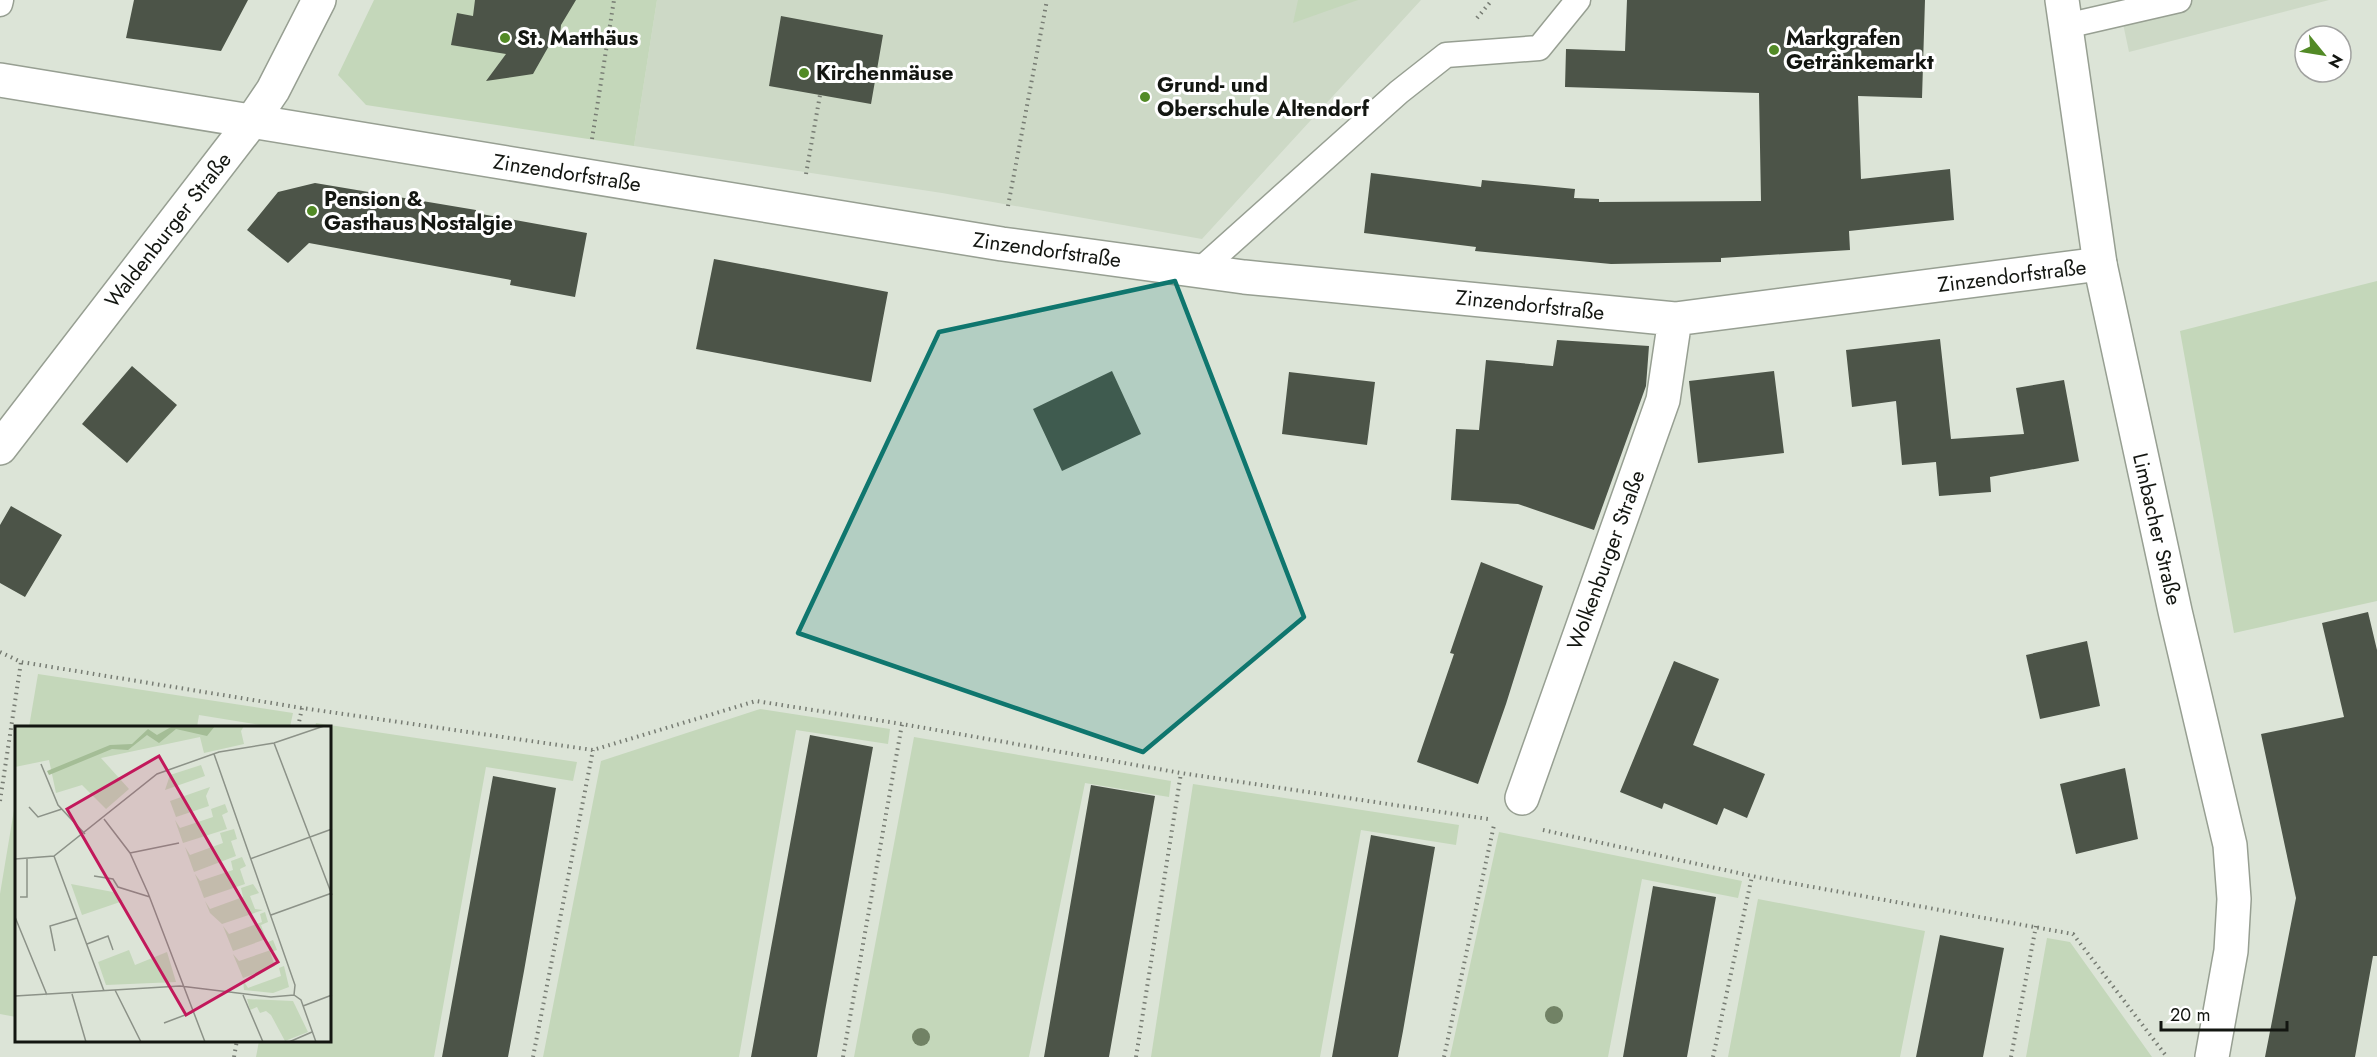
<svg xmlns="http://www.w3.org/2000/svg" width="2377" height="1057" font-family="Jost,sans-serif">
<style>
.built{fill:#cdd9c6}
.green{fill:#c4d7ba}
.building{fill:#4c5448}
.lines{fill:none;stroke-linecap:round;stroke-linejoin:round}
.lane-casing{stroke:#979f92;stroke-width:27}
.street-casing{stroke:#979f92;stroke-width:36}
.secondary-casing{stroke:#979f92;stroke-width:36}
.path{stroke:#777c73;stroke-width:4;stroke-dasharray:1.5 4.5;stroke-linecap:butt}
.lane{stroke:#fff;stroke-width:24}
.street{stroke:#fff;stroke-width:33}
.secondary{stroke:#fff;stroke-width:33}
.tree{fill:#718265}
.marked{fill:#0f766e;fill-opacity:0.2;stroke:#0f766e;stroke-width:4.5;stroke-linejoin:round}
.poi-dot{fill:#528a26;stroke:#fff;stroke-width:2}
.labels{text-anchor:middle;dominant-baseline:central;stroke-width:6;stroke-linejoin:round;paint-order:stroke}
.poi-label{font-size:21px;font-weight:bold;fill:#131611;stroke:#fff;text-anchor:start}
.street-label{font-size:21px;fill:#131611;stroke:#fff}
.inset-road{fill:none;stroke:#8c9288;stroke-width:1.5}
.view{fill:#c2185b;fill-opacity:0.15;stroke:#c2185b;stroke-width:3}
.inset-edge{fill:none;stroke:#131611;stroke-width:3}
</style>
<rect width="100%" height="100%" fill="#dce4d7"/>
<path class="built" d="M 657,0 L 1421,0 L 1202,239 L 942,193 L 634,146 Z
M 2118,0 L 2329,0 L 2129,52 Z"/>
<path class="green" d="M 374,0 L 657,0 L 634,146 L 366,105 L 338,75 Z
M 1298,0 L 1358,0 L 1293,23 Z
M 2377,281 L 2377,601 L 2234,633 L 2180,331 Z
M 38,674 L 293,713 L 290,727 L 273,727 L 199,715 L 197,727 L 29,727 Z
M 760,709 L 890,729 L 888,744 L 796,730 L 739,1057 L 543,1057 L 601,761 Z
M 316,723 L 577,762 L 573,781 L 486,767 L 434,1057 L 256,1057 L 259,1041 L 330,1040 L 330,727 L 315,727 Z
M 914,737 L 1171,781 L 1169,797 L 1085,783 L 1029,1057 L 854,1057 Z
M 1193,784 L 1459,825 L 1456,845 L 1361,830 L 1320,1057 L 1151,1057 Z
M 16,798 L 16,1017 L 0,1014 L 0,894 Z
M 1499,832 L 1742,881 L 1738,898 L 1642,879 L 1608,1057 L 1450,1057 Z
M 1758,899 L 1925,931 L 1900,1057 L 1728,1057 Z
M 2047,938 L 2070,942 L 2152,1057 L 2026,1057 Z"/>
<path class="building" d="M 134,0 L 248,0 L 221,51 L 126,38 Z
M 475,0 L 576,0 L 561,25 L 560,36 L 550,44 L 533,74 L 486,81 L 506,54 L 451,45 L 457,13 L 473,16 Z
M 1627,0 L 1925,0 L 1922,98 L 1858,96 L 1861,179 L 1950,169 L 1954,220 L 1849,231 L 1850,250 L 1721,258 L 1721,262 L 1611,264 L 1475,251 L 1476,247 L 1364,233 L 1371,173 L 1481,187 L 1482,180 L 1575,189 L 1574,198 L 1599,199 L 1599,202 L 1761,201 L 1759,93 L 1565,87 L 1566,49 L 1625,51 Z
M 781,16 L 883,35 L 871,104 L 769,86 Z
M 315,183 L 476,210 L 476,213 L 587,233 L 575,297 L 510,285 L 511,280 L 309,243 L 288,263 L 247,230 L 278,192 Z
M 714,259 L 888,292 L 871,382 L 696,349 Z
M 1940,339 L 1951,439 L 2024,434 L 2016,388 L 2064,380 L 2079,461 L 1990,477 L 1991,492 L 1939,496 L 1936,462 L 1902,465 L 1896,401 L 1852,407 L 1846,350 Z
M 1557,340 L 1649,346 L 1646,386 L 1594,530 L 1518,504 L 1451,500 L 1456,429 L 1479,430 L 1486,360 L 1553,366 Z
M 132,366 L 177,405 L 127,463 L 82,424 Z
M 1112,371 L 1141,434 L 1062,471 L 1033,409 Z
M 1774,371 L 1784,453 L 1698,463 L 1689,381 Z
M 1289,372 L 1375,382 L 1367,445 L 1282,434 Z
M 11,506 L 62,535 L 25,597 L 0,583 L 0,525 Z
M 1481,562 L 1543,586 L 1506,704 L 1478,784 L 1417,762 L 1454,654 L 1450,653 Z
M 2368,612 L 2377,650 L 2377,956 L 2373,956 L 2355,1057 L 2265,1057 L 2296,898 L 2261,734 L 2344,717 L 2322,623 Z
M 2087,641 L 2100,706 L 2040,719 L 2026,655 Z
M 1674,661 L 1719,679 L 1693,745 L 1765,774 L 1747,818 L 1724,808 L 1717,825 L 1664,803 L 1662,809 L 1620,792 Z
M 810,735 L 873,747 L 825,1011 L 817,1057 L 751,1057 Z
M 2125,768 L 2138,839 L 2076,854 L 2060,784 Z
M 493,776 L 556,788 L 524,971 L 508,1057 L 442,1057 Z
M 1091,785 L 1155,796 L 1109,1057 L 1044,1057 Z
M 1371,835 L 1435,847 L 1403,1031 L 1398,1057 L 1332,1057 Z
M 1653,886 L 1716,897 L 1687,1057 L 1623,1057 Z
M 1940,935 L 2004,948 L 1983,1057 L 1916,1057 Z"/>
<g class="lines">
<g class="lane-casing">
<path id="lane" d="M 0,4 L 1,0
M 2066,26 L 2179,0
M 1199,271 L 1399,92 L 1446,55 L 1539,48 L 1578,0"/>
</g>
<g class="street-casing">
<path id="street" d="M 0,80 L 1002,244 L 1244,277 L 1675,319 L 2100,264
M 1522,798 L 1663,400 L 1675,319"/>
</g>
<g class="secondary-casing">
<path id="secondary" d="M 2062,0 L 2100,264 L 2175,611 L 2230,845 L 2234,899 L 2231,951 L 2212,1057
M 0,448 L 252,121 L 273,90 L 319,0"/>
</g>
<path class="path" d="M 1477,18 L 1492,0
M 592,139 L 614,0
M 806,174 L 820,95
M 1008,206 L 1047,0
M 0,652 L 21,662 L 302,708 L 593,750 L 756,701 L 902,724 L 1181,773 L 1488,819
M 298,727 L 302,708
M 0,801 L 21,662
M 1543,830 L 1752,876 L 2073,934 L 2167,1057
M 234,1057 L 237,1040
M 533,1057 L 593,750
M 843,1057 L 902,724
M 1136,1057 L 1181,773
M 1444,1057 L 1494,825
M 1713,1057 L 1752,876
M 2011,1057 L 2036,926"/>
<use href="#lane" class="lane"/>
<use href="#street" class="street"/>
<use href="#secondary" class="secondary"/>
</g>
<g class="tree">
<circle cx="1554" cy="1015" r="9"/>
<circle cx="921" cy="1037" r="9"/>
</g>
<path class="marked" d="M 1175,281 L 1304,617 L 1143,752 L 798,633 L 939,332 Z"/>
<g class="poi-dot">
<circle cx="505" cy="38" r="6"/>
<circle cx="1774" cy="50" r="6"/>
<circle cx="804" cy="73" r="6"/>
<circle cx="1145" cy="97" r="6"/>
<circle cx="312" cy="211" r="6"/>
</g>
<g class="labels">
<g class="poi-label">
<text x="517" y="38">St. Matthäus</text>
<text x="1786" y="38">Markgrafen<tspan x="1786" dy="24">Getränkemarkt</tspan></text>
<text x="816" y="73">Kirchenmäuse</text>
<text x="1157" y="85">Grund- und<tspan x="1157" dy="24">Oberschule Altendorf</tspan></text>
<text x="324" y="199">Pension &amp;<tspan x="324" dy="24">Gasthaus Nostalgie</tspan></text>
</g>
<g class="street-label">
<text transform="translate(567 173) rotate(9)">Zinzendorfstraße</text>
<text transform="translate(168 230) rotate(-52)">Waldenburger Straße</text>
<text transform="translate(1047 250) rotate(8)">Zinzendorfstraße</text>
<text transform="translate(2012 276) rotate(-7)">Zinzendorfstraße</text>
<text transform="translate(1530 305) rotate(6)">Zinzendorfstraße</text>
<text transform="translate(2157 529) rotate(77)">Limbacher Straße</text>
<text transform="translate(1606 560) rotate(-70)">Wolkenburger Straße</text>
</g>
</g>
<g transform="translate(15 726)">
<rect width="316" height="316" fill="#dce4d7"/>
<path d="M 0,0 L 229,0 L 226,5 L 229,18 L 189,27 L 185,11 L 86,32 L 114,63 L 91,83 L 67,59 L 41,67 L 34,34 L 0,41 ZM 186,39 L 190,50 L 150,64 L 155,49 ZM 195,61 L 191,70 L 194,80 L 161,91 L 155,75 ZM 210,78 L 213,86 L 207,89 L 212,103 L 168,117 L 160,94 L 165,102 L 198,91 L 196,83 ZM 219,103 L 222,113 L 216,115 L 221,130 L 179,146 L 170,121 L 175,129 L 208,117 L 205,107 ZM 227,131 L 231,140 L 225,143 L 230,158 L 189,172 L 180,148 L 185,155 L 218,144 L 216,135 ZM 56,158 L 98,166 L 108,175 L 67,189 ZM 238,158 L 244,167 L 235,170 L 240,183 L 248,184 L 207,198 L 195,187 L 190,175 L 195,183 L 228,171 L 226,162 ZM 250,186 L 253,196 L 246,199 L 251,213 L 218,225 L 208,200 L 214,208 L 247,196 L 245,188 ZM 258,214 L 262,224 L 255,226 L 260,240 L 228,252 L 218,228 L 224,235 L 256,224 L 253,216 ZM 114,224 L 120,239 L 152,226 L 161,256 L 91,259 L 83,236 ZM 269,240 L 274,261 L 258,267 L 229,264 L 228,254 L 233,262 L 266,250 L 264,242 ZM 232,273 L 278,275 L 293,306 L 270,315 L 256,289 L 251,285 L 245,287 L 242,281 L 235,284 Z" fill="#c4d7ba"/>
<path d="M 179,0 L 200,0 L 192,10 L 161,3 L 144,17 L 132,9 L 113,24 L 97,23 L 34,49 L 32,45 L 95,19 L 117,18 L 133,3 L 142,9 L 156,1 Z" fill="#a4bd96"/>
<path class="inset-road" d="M 259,17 L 317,169M 199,28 L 280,259 L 279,269M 26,38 L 43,79 L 70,108M 14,81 L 23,91 L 47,83M 89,93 L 115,127 L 133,167 L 190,316M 115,127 L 164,117M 39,130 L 89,265M 0,133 L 39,130 L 142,48 L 204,26 L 259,17 L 309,0M 235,133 L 317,103M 79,150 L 98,153 L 103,161 L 135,171M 5,171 L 12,171 L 12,133M 256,189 L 317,167M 0,191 L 32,269M 72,218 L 93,210 L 98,224M 40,225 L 35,200 L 62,192M 100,264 L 126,316M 57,268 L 71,316M 228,269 L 248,316M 0,270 L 165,260 L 256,271 L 279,269 L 286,274 L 301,316M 288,280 L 317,269M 149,297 L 178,286M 274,316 L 297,306"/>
<path class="view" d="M 144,30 L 263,236 L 171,289 L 52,83 Z"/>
<rect width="316" height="316" class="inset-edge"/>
</g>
<g transform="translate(2323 54) rotate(120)"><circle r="28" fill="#ffffff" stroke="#a1a2a0" stroke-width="1.5"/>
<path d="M0-4.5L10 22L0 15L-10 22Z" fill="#528a26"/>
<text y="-9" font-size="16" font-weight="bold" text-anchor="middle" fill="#131611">N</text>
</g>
<path d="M2161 1021v9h126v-9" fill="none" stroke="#131611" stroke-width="3"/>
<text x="2170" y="1021" font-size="18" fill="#131611" stroke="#ffffff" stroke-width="4.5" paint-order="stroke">20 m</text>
</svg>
